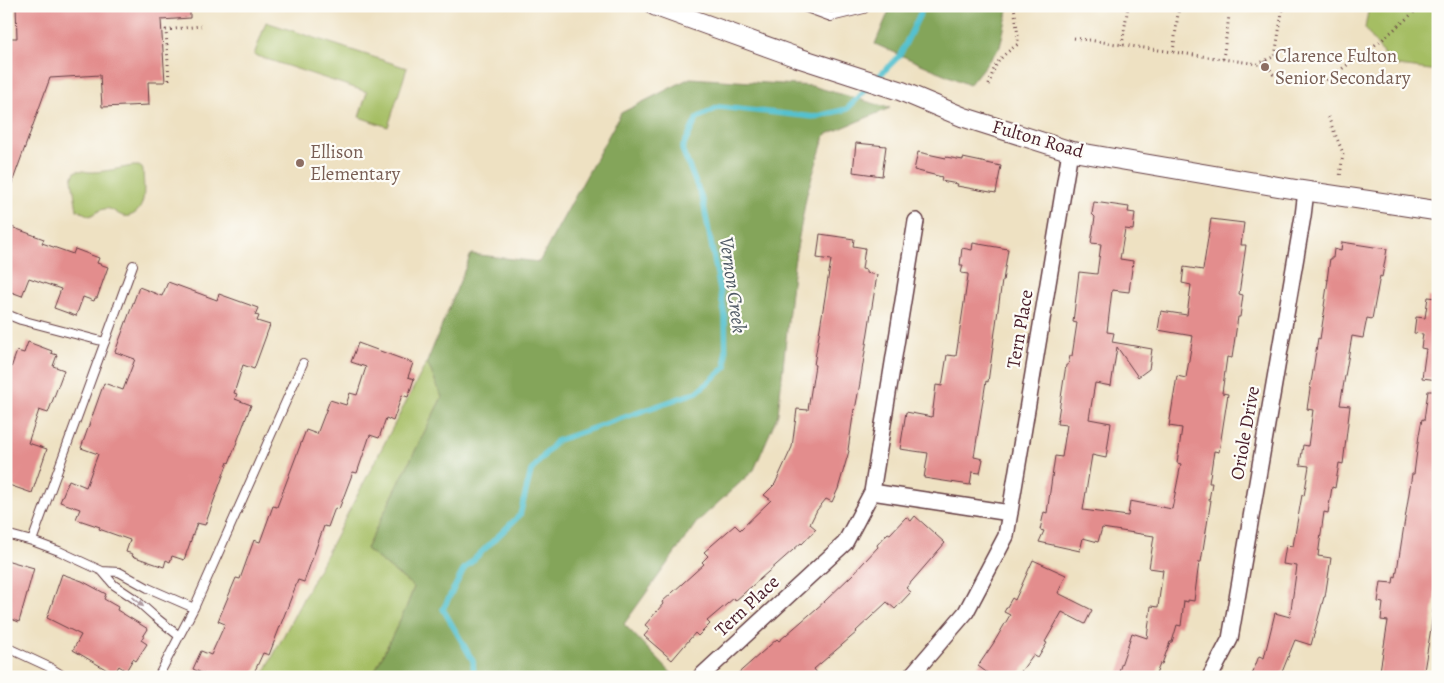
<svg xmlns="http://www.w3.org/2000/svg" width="1444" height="683" font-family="Alegreya,serif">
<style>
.green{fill:#a5be64;stroke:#786e48}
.forest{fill:#84a55a;stroke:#676242}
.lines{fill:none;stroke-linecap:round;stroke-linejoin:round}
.stream{stroke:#55c1cf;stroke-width:5.5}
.building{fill:#e38d8d}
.service-casing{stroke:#633c42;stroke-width:10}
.minor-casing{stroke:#633c42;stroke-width:18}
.tertiary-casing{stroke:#633c42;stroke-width:21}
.path{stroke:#633c42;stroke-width:3;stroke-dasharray:1 4;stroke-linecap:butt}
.service{stroke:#fff;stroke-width:8}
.minor{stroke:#fff;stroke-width:15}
.tertiary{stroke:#fff;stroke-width:19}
.oneway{fill:#ae9aa0}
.education-dot{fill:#8d6e63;stroke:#fdfcf7;stroke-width:2}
.labels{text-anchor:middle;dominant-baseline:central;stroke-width:4.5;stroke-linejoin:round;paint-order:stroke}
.education-label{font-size:19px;fill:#785e54;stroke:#fdfcf7;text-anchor:start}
.street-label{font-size:19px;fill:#4a1f2b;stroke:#fdfcf7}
.water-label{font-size:20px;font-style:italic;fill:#4e5864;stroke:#fdfcf7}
</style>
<rect width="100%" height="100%" fill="#fdfcf7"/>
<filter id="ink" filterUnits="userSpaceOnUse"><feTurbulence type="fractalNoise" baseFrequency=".02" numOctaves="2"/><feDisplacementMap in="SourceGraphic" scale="10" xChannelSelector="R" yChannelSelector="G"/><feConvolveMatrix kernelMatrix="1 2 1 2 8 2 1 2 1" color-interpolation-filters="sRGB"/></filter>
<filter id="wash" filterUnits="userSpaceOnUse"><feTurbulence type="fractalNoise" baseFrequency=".0096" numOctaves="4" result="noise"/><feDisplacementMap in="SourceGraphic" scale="20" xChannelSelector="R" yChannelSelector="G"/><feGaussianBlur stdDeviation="1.12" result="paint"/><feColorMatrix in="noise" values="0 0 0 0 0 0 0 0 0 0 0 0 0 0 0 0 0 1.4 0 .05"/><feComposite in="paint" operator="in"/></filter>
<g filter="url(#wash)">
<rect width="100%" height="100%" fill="#eee1c2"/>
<path class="green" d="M 1369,6 L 1438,6 L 1438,71 L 1391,65 L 1365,28 Z
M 266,22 L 407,68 L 388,127 L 359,117 L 367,92 L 254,55 Z
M 133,166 L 139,166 L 143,169 C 143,183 148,205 134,214 C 130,216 127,217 123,216 C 116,214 112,207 104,209 C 99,210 94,214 90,216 L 77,210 L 72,179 L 75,172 C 80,169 85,172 91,172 C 105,172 120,168 133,166 Z
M 427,362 L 442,397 L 366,549 L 414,587 L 406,608 L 372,677 L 262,677 Z"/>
<path class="forest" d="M 891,6 L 1009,6 L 1000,47 L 969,85 L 875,44 Z
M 690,78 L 812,86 L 890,108 L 825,135 L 807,193 L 794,264 L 778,414 L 754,470 L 697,522 L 624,624 L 675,677 L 372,677 L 406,608 L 414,587 L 366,549 L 442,397 L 427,362 L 471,254 L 539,262 L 621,113 Z"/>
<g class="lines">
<path class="stream" d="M 876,79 L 900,55 L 924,6
M 474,677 L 473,661 L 443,609 L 464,569 L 520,515 L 531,471 L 556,441 L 697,392 L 726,367 L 725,316 L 703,201 L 682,149 L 697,118 L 719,107 L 814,117 L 847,109 L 870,86"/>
</g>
<g id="blocks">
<path class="building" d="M 16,6 L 190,6 L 190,18 L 161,20 L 165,82 L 148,82 L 149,105 L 102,107 L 100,75 L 50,78 L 8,194 L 6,194 L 6,38 L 17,38 Z
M 856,143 L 886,146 L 882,176 L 853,172 Z
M 918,152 L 946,158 L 946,157 L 963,160 L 963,158 L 1001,166 L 996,193 L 957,186 L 958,184 L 941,181 L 942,177 L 914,170 Z
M 1094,202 L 1129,207 L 1128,212 L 1135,213 L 1133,230 L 1125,229 L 1120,259 L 1133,261 L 1129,292 L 1112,290 L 1107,332 L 1114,333 L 1112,342 L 1152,349 L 1149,369 L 1138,377 L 1117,347 L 1111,386 L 1095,383 L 1089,419 L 1111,423 L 1106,458 L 1092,455 L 1083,510 L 1128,516 L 1130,501 L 1172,509 L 1181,464 L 1177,463 L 1182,428 L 1169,426 L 1177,376 L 1186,378 L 1193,336 L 1158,330 L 1161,311 L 1187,315 L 1191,285 L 1182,283 L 1184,267 L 1203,270 L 1211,219 L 1244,223 L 1241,245 L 1246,245 L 1239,294 L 1243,295 L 1240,317 L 1238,317 L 1232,358 L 1227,357 L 1222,393 L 1228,394 L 1219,452 L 1214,451 L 1209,483 L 1212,483 L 1209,500 L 1211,500 L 1201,562 L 1199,562 L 1194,601 L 1188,600 L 1188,602 L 1184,601 L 1181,626 L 1177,625 L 1172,642 L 1170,642 L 1162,664 L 1160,664 L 1155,677 L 1117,677 L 1132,633 L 1147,638 L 1151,606 L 1158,607 L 1163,570 L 1149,568 L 1154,536 L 1102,528 L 1098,542 L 1083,538 L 1080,551 L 1039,542 L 1044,531 L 1040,530 L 1044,512 L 1047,513 L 1055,456 L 1062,457 L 1067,425 L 1057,424 L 1066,365 L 1068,365 L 1070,356 L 1072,356 L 1077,323 L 1073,322 L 1079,272 L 1097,274 L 1101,244 L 1091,243 L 1095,217 L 1092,214 Z
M 6,225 L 44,239 L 42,243 L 73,254 L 75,249 L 99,258 L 97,263 L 108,267 L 97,298 L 95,298 L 94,301 L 83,297 L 76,316 L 54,308 L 61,289 L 29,278 L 22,296 L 6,290 Z
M 820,234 L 854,239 L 853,246 L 865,248 L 862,269 L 866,270 L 866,273 L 877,275 L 860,383 L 855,410 L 854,409 L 848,450 L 849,451 L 838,489 L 832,502 L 826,499 L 817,510 L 810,524 L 816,529 L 802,544 L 801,543 L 735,601 L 734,598 L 707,621 L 710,624 L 698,636 L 695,633 L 672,660 L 644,636 L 650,629 L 645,625 L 663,604 L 662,602 L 704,564 L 702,562 L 708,556 L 704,552 L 735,525 L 740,530 L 771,500 L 764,495 L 775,484 L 792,447 L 797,409 L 808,410 L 815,365 L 814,365 L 831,260 L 817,258 Z
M 1342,242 L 1387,249 L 1382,277 L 1380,276 L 1372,319 L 1367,318 L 1363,338 L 1352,336 L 1340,405 L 1350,406 L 1343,464 L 1339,463 L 1335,488 L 1332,487 L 1328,513 L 1324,512 L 1318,556 L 1331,558 L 1325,597 L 1324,597 L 1311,645 L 1295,640 L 1280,677 L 1251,677 L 1259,656 L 1264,658 L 1275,613 L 1290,617 L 1297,566 L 1283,564 L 1286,545 L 1293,546 L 1302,495 L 1304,496 L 1309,466 L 1300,465 L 1303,445 L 1308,446 L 1313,410 L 1307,409 L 1318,338 L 1320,339 L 1325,307 L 1324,306 L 1328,280 L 1327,280 L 1330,258 L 1333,258 L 1334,249 L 1341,251 Z
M 973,243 L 1008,249 L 1003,281 L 1002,281 L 988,382 L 986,381 L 974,457 L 983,459 L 980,473 L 972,472 L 970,485 L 924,478 L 928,453 L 900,449 L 906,412 L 932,417 L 936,385 L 942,386 L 947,355 L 956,356 L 968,276 L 968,274 L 961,273 L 963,265 L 960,265 L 962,248 L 972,250 Z
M 168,282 L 217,300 L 219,294 L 258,308 L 255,315 L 259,316 L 257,321 L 270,325 L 254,369 L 243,365 L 234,393 L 237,394 L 235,399 L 251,405 L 229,463 L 228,462 L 205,525 L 197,523 L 184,560 L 172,556 L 170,562 L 166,560 L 164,567 L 132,556 L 133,554 L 126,552 L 130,540 L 99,529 L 100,527 L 76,519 L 80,509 L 60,502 L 69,480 L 86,487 L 98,454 L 81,448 L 104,383 L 123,390 L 135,359 L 115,352 L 139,287 L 162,296 Z
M 1428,297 L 1438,298 L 1438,380 L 1422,378 L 1426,349 L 1421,348 L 1423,334 L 1414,333 L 1416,317 L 1425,318 Z
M 28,342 L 52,351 L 51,353 L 57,355 L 53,366 L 64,370 L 48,413 L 39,410 L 28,443 L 47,449 L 32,493 L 6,484 L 6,382 L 17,351 L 24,353 Z
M 358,343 L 413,363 L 408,377 L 414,379 L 408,397 L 402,395 L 393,421 L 386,418 L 379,438 L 370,435 L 357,473 L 353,472 L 339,509 L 335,508 L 328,527 L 324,526 L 304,582 L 298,580 L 269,655 L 263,653 L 252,677 L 210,677 L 193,669 L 201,651 L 211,655 L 225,624 L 218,621 L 236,578 L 240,579 L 254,540 L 260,542 L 273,506 L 277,507 L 306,430 L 317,434 L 330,400 L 346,405 L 350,393 L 357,395 L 366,367 L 351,362 Z
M 1428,391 L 1438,391 L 1438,573 L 1431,628 L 1423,677 L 1379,677 L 1388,621 L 1381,620 L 1383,603 L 1378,602 L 1381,582 L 1393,583 L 1394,576 L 1396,577 L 1412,474 L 1414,474 L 1419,435 L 1422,419 L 1424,420 Z
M 915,516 L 945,543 L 906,588 L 911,592 L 895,609 L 887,602 L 856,631 L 857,632 L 814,669 L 820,677 L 734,677 L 777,639 L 779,641 L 824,602 L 853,574 L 878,547 L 877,545 L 888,533 L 890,534 L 906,517 L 911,521 Z
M 6,560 L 34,568 L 19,622 L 6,617 Z
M 1033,560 L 1066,575 L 1058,593 L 1092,610 L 1085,624 L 1062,612 L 1045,642 L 1047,643 L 1038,658 L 1033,655 L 1017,677 L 993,677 L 978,666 L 993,644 L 1010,615 L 1004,612 L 1012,598 L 1015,600 Z
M 62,574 L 82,581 L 106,594 L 104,599 L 118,607 L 117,610 L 148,629 L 141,640 L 147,644 L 136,661 L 133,659 L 126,671 L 119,666 L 114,674 L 73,650 L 81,635 L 47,618 Z"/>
</g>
</g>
<g filter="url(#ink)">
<use href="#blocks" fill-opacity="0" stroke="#633c42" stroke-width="1"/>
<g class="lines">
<g class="service-casing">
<path id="service" d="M 801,6 L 831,17 L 864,9 L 866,6
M 6,314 L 21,320 L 105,342
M 6,534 L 32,541 L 59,551 L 102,571 L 119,572 L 148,588 L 194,608
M 32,541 L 133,265
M 102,571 L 114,585 L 135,599 L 154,616 L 179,636
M 6,647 L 49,667 L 65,677
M 158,677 L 194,608 L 303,363"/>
</g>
<g class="minor-casing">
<path id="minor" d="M 872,492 L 1010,513
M 700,677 L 845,543 L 872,492 L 916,221
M 910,677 L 966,612 L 1006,536 L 1070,151
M 1210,677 L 1230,639 L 1303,216 L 1306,191"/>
</g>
<g class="tertiary-casing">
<path id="tertiary" d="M 655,6 L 796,57 L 901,91 L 963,117 L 1070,151 L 1293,189 L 1438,211"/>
</g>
<path class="path" d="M 1074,38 L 1258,64 L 1275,56 L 1283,6
M 1122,45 L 1128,6
M 1173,52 L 1179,6
M 1223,59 L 1229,16
M 1265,61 L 1273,74 L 1292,79
M 169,80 L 166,30 L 201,26
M 1322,83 L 1382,40 L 1421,6
M 989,85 C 995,62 999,58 1018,44 L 1018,36 L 1014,6
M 1328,117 L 1343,153 L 1340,177"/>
<use href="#service" class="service"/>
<use href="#minor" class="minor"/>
<use href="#tertiary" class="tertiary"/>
</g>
<defs><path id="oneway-solid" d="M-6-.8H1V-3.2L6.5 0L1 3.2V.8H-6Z" transform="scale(1.25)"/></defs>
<use class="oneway" href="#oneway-solid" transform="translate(138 602) rotate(41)"/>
</g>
<g class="education-dot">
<circle cx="1265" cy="67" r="5"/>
<circle cx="300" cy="163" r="5"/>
</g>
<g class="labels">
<g class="education-label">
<text x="1275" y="56">Clarence Fulton<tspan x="1275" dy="22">Senior Secondary</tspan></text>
<text x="310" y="152">Ellison<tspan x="310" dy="22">Elementary</tspan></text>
</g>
<g class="street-label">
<text transform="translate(1038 139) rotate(16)">Fulton Road</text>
<text transform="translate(1020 329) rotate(-80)">Tern Place</text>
<text transform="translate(1245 433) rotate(-80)">Oriole Drive</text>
<text transform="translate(747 606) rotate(-43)">Tern Place</text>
</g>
<g class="water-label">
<text transform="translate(733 285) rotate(82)">Vernon Creek</text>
</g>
</g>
<rect width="1444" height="683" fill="none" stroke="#fdfcf7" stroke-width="25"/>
</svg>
